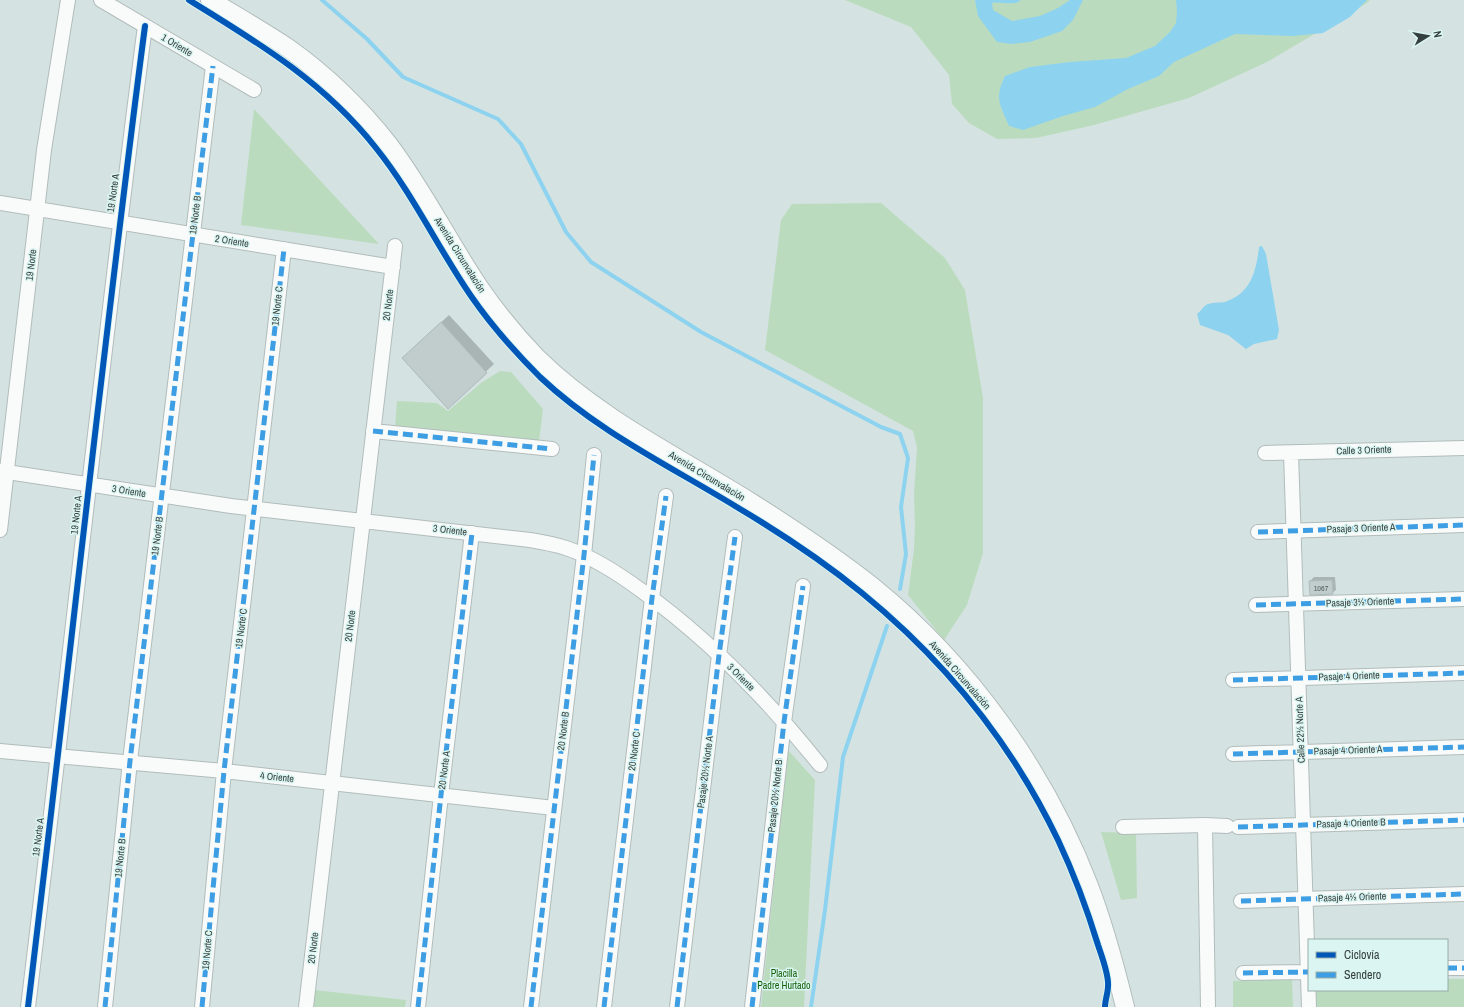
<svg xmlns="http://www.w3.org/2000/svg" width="1464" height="1007" font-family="'Archivo Narrow',sans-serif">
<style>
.green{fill:#bbdbbe}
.water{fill:#8dd3f0}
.shadow{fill:#0003}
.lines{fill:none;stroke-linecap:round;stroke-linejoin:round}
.stream{stroke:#8dd3f0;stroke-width:4}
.building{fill:#c1cccc;stroke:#afbaba}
.minor-casing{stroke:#b1bcbb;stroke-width:16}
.major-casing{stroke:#b1bcbb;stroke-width:20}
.minor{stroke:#f9fbfa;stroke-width:14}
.major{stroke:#f9fbfa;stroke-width:18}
.quiet{stroke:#3e9ee3;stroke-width:5;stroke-dasharray:10 5;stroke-linecap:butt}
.cycleway-casing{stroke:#dbf6f2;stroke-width:8}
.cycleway{stroke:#0057b8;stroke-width:6}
.labels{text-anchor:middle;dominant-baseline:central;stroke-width:3;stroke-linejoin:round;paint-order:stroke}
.number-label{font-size:8px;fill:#596463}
.street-label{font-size:10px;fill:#343f3e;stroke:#dbf6f2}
.park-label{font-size:10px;fill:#115f06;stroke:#dbf6f2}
</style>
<rect width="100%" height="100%" fill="#d4e3e1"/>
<path class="green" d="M 845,0 L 1370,0 L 1367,3 L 1267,62 L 1189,98 L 1094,125 L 1036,138 L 997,139 L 969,123 L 952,104 L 949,75 L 911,27 Z
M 254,109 L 379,244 L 241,225 Z
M 881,203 L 945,258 L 965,290 L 983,398 L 983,553 L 967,605 L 944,640 L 908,595 L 914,549 L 915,525 L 914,494 L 917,447 L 913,431 L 765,350 L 781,220 L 792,204 Z
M 500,371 L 511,372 L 543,409 L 539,441 L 395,428 L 397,401 L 437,403 L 448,411 L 481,383 Z
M 788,750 L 815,780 L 804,1007 L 761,1007 Z
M 1101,832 L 1136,833 L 1137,898 L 1121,900 Z
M 1292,979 L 1293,1007 L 1233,1007 L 1233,981 Z
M 1447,979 L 1464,979 L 1464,1007 L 1316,1007 L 1316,990 L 1447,990 Z
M 314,990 L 406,1000 L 405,1007 L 311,1007 Z"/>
<path class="water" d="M 975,0 L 1020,0 L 1020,1 C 1011,6 1001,1 992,3 L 993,10 L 1012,21 L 1040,16 L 1058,8 L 1070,0 L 1083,0 L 1073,20 L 1062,31 L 1030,42 L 1012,44 L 997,42 L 978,16 Z
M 1176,0 L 1367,0 L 1350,17 L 1323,33 L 1293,36 L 1235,34 L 1174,62 L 1159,76 L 1128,89 L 1095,107 L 1063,116 L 1023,130 L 1009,126 C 1000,104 994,99 1005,76 L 1030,67 L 1070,62 L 1126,58 L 1155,46 L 1170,32 L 1176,23 L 1177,11 Z
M 1262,246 L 1266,254 L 1279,330 L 1277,339 L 1254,344 L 1246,349 L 1228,335 L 1200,325 L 1197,314 C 1200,312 1203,307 1206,305 C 1211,302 1219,303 1225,302 C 1251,293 1256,272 1259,247 Z"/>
<path class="shadow" d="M 449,315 L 494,364 L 448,407 L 411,350 Z
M 1314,577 L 1335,577 L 1336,590 L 1332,593 L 1310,581 Z"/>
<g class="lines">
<path class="stream" d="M 322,0 L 367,39 L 403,77 L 498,119 L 521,144 L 566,232 L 591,262 L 701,332 L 881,427 L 900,434 L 908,458 L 901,507 L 906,554 L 900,589
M 811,1007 L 825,910 L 843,757 L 887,626"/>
</g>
<path class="building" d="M 441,322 L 487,373 L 448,409 L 402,358 Z
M 1332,580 L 1333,594 L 1310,595 L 1309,581 Z"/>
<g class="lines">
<g class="minor-casing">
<path id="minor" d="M 101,0 L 254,90
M 0,203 L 393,267
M 373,431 L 552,449
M 1265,453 L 1464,448
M 1291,453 L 1309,1007
M 0,471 L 231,506 L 530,540 C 542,542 554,544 566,548 C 593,557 619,574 642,591 C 710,640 768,700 820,765
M 0,530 L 44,150 L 68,0
M 1258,532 L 1464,525
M 1256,605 L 1464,599
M 1233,680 L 1464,673
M 0,751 L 224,771 L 554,808
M 1233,754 L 1464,747
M 1205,825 L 1208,1007
M 1123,827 L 1205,825 L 1227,826
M 1238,827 L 1464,820
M 1241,901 L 1464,894
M 1447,968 L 1464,968
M 1243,973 L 1309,972
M 28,1007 C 68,680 102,353 145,26
M 105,1007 L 130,761 L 213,66
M 202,1007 L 224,771 L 284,249
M 306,1007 L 395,246
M 418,1007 L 441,795 L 472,533
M 531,1007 L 584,555 L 594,455
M 604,1007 L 652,598 L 666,496
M 677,1007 L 719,655 L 735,537
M 752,1007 L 784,722 L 803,586"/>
</g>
<g class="major-casing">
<path id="major" d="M 210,0 C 236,16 263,31 288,48 C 326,75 360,108 389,145 C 423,190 448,241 479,287 C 496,312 516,336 537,358 C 599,419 679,457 752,503 C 793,529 835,557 873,587 C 968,664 1045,771 1089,886 C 1104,925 1115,966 1125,1007"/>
</g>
<use href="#minor" class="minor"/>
<use href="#major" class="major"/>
<path class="quiet" d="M 373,431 L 552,449
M 1258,532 L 1464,525
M 1256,605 L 1464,599
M 1233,680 L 1464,673
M 1233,754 L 1464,747
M 1238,827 L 1464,820
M 1241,901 L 1464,894
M 1447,968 L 1464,968
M 1243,973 L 1309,972
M 105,1007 L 130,761 L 213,66
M 202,1007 L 224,771 L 284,249
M 418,1007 L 441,795 L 472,533
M 531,1007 L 584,555 L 594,455
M 604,1007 L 652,598 L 666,496
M 677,1007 L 719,655 L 735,537
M 752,1007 L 784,722 L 803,586"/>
<g class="cycleway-casing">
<path id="cycleway" d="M 189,0 C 259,43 324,82 376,148 C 413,194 438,248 471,296 C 491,325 515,352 540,377 C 598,432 672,467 740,509 C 782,534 824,562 862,593 C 944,660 1012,744 1058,840 C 1074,874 1087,909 1098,945 C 1102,957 1109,975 1108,986 C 1108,993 1105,1000 1105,1007
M 28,1007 C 68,680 102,353 145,26"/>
</g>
<use href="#cycleway" class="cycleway"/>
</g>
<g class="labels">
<g class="number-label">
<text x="1321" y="588">1067</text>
</g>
<g class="street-label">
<text transform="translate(177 45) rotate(31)">1 Oriente</text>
<text transform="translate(113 193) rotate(-82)">19 Norte A</text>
<text transform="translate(195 215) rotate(-83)">19 Norte B</text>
<text transform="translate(232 241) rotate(9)">2 Oriente</text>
<text transform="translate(460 255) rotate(58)">Avenida Circunvalación</text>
<text transform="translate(31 265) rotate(-83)">19 Norte</text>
<text transform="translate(388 305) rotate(-83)">20 Norte</text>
<text transform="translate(277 306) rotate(-84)">19 Norte C</text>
<text transform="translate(1364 450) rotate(-2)">Calle 3 Oriente</text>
<text transform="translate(707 476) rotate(31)">Avenida Circunvalación</text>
<text transform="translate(129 491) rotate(9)">3 Oriente</text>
<text transform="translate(76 515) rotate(-84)">19 Norte A</text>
<text transform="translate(1361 528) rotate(-2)">Pasaje 3 Oriente A</text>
<text transform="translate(450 530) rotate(7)">3 Oriente</text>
<text transform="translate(157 536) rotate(-83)">19 Norte B</text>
<text transform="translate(1360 602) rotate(-2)">Pasaje 3½ Oriente</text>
<text transform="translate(350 626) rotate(-83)">20 Norte</text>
<text transform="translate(241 628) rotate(-83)">19 Norte C</text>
<text transform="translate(960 675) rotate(49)">Avenida Circunvalación</text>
<text transform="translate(1349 676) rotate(-2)">Pasaje 4 Oriente</text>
<text transform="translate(741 677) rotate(45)">3 Oriente</text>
<text transform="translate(1300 730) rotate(-92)">Calle 22½ Norte A</text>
<text transform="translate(563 731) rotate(-83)">20 Norte B</text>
<text transform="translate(1348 750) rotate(-2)">Pasaje 4 Oriente A</text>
<text transform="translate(634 751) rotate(-83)">20 Norte C</text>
<text transform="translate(444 770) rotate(-83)">20 Norte A</text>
<text transform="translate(705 772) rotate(-83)">Pasaje 20½ Norte A</text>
<text transform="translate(277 777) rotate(6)">4 Oriente</text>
<text transform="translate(775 796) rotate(-84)">Pasaje 20½ Norte B</text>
<text transform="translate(1351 823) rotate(-2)">Pasaje 4 Oriente B</text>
<text transform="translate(38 837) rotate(-83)">19 Norte A</text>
<text transform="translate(120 858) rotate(-84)">19 Norte B</text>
<text transform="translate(1352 897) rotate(-2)">Pasaje 4½ Oriente</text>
<text transform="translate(313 948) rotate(-83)">20 Norte</text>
<text transform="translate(207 950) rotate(-85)">19 Norte C</text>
</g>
<g class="park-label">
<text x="784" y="973">Placilla<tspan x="784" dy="12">Padre Hurtado</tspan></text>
</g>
</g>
<rect x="1308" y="939" width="140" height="52" fill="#dbf6f2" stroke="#98adaa"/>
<rect x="1316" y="952" width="20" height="6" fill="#0057b8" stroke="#98adaa"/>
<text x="1344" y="959" font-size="12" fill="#343f3e">Ciclovía</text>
<rect x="1316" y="972" width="20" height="6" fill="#3e9ee3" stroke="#98adaa"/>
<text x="1344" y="979" font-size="12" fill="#343f3e">Sendero</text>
<g transform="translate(1428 36) rotate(79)" stroke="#dbf6f2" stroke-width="3" paint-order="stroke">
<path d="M0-3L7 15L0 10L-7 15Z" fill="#343f3e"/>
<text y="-6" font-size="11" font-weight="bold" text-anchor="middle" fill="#343f3e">N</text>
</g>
</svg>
